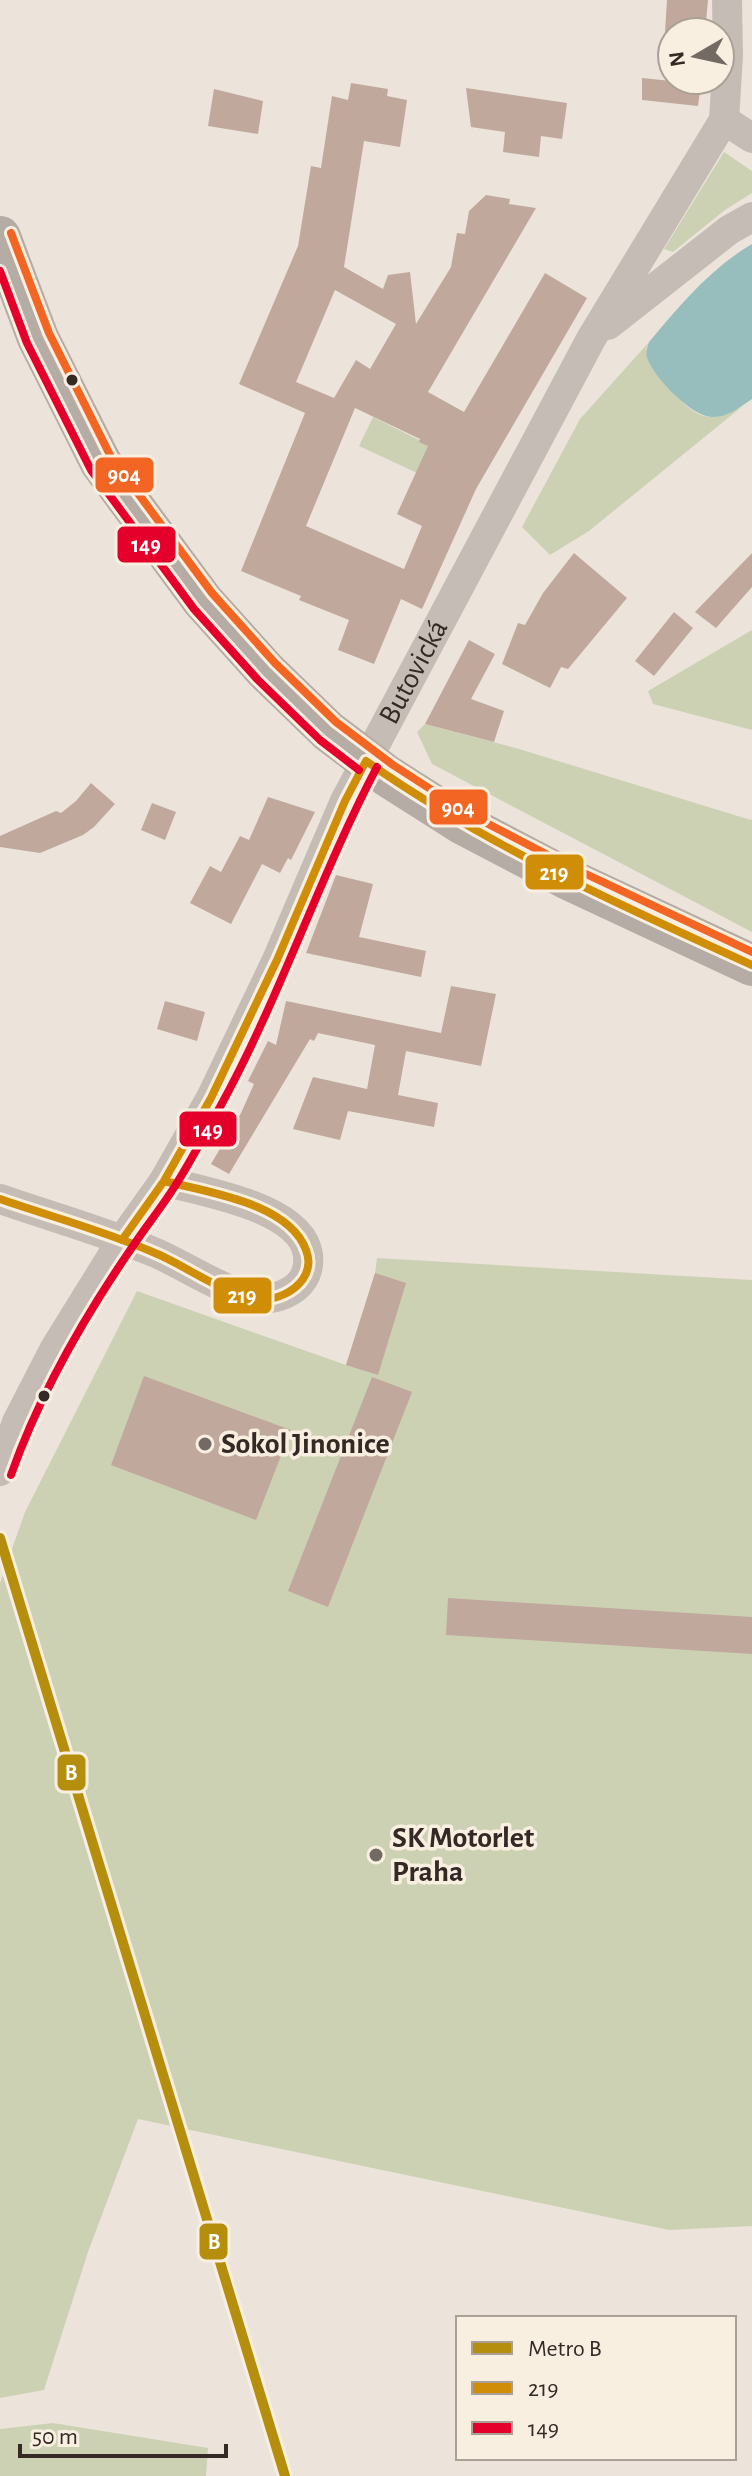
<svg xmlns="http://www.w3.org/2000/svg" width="752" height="2476" font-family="'Alegreya Sans',sans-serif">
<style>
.green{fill:#ccd1b4}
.water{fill:#97bdbd}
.building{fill:#c0a89c;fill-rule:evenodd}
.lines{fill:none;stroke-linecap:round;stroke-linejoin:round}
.street{stroke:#c4bcb5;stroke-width:30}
.secondary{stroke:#b5aca5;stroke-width:42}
.bus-1-casing{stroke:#f9efe1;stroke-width:14}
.bus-2-casing{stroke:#f9efe1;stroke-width:14}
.bus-3-casing{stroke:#f9efe1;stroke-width:14}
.bus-1{stroke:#d08d07;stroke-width:8}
.bus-2{stroke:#e4002b;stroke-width:8}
.bus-3{stroke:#f26522;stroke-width:8}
.metro-1-casing{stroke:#f9efe1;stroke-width:16}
.metro-1{stroke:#b68e0d;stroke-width:10}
.bus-dot{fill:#342924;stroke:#f9efe1;stroke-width:3}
.poi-dot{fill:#746a64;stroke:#f9efe1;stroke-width:3}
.labels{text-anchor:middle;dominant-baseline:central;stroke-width:7;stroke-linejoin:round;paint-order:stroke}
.street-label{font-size:30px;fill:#342924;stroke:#f9efe1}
.poi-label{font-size:30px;font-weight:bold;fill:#342924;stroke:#f9efe1;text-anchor:start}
.line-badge{stroke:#f9efe1;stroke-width:3}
.badge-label{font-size:22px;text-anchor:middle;font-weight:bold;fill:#fff}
</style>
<rect width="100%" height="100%" fill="#ece4db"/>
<path class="green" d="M 724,152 L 752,171 L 752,193 L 725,210 L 673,252 L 664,249 Z
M 649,342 L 646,349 C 659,370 681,414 709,417 C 722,418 733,411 744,405 L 589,531 L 550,555 L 522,527 L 580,419 Z
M 373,417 L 419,440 L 481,476 L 471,498 L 359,446 Z
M 752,630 L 752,730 L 653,704 L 648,691 Z
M 425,724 L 519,749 L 751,820 L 752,819 L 752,932 L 432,764 L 417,732 Z
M 377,1258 L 752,1280 L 752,2226 L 669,2230 L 138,2119 L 88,2252 L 44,2390 L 0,2398 L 0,1583 L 25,1512 L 137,1291 L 346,1365 L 375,1273 Z
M 53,2423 L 208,2448 L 206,2476 L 0,2476 L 0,2429 Z"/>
<path class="water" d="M 752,244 L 752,399 C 740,407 727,418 712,417 C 692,417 655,378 648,360 C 645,353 647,348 649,342 C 679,306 711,268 752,244 Z"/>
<path class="building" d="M 667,0 L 708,0 L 705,32 L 665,32 Z
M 642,78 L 701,84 L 698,106 L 642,100 Z
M 351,83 L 388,89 L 387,96 L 407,100 L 400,147 L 364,141 L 344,267 L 383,289 L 388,275 L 410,272 L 416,324 L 451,267 L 457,233 L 465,234 L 469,211 L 486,195 L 510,199 L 509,204 L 536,208 L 428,392 L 464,412 L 545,273 L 587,298 L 476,489 L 422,609 L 401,599 L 374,664 L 338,650 L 349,620 L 299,600 L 301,596 L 241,571 L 305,413 L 239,384 L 298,246 L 311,166 L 321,168 L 332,96 L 348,100 ZM 335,290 L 396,324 L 370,369 L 356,360 L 334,398 L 296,382 ZM 355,408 L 420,439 L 419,442 L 428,446 L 397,514 L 422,526 L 404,569 L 306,526 Z
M 466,88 L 567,103 L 562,139 L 541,136 L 539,157 L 503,152 L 505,132 L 471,127 Z
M 214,89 L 263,101 L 258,134 L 208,126 Z
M 574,553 L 627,598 L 568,669 L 561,667 L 550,688 L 502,664 L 518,623 L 525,625 L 543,593 Z
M 752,553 L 752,587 L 716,628 L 695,612 Z
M 674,612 L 693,628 L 654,676 L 635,661 Z
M 469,640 L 495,654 L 471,699 L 504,711 L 494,742 L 425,724 Z
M 91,783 L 115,804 L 94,827 L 83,835 L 40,853 L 0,847 L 0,836 L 56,811 L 61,813 L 76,801 Z
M 268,797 L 315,812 L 291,860 L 288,858 L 280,873 L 262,864 L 231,924 L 190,903 L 210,866 L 221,872 L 240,836 L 249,840 Z
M 152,803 L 176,812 L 165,840 L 141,830 Z
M 336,875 L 373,884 L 359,937 L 426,951 L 421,977 L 306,953 Z
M 451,986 L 496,994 L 481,1066 L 406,1051 L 398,1095 L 438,1103 L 434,1127 L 348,1111 L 340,1140 L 293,1129 L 313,1077 L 367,1089 L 375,1045 L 318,1033 L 314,1041 L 310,1039 L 229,1174 L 211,1164 L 241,1113 L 254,1084 L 248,1081 L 268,1041 L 276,1045 L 286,1001 L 441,1033 Z
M 165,1001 L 205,1012 L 197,1041 L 157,1029 Z
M 375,1273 L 406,1283 L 378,1375 L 346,1365 Z
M 144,1376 L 291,1430 L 256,1520 L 111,1465 Z
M 372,1377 L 412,1392 L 328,1607 L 288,1591 Z
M 448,1598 L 752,1617 L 752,1654 L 446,1635 Z"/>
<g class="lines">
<g class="street">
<path d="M 724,120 L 752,138"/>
<path d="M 608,325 L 729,230 L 752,217"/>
<path d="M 0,1199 C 52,1217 105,1232 156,1253 C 182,1264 235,1298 261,1299 C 277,1299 295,1292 303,1279 C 308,1271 309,1264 308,1255 C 302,1207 203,1192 164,1181"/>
<path id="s1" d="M 0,1471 L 17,1422 L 54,1350 L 122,1240 L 164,1181 L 211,1098 L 277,960 L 345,801 L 591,339 L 724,120 L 728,55 L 727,0"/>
</g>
<path class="secondary" d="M 0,237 L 38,338 L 101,463 L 203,601 L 266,671 L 328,731 L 386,775 L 463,824 L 566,878 L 752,965"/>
<g class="bus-1-casing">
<path id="bus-1" d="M 366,761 C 487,846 618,904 752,965
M 0,1199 C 52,1217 105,1231 155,1253 C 187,1266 226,1297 261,1299 C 276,1300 294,1292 303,1279 C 309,1270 310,1260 306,1250 C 289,1203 207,1192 164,1181
M 122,1240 L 164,1181 L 211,1098 L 277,960 L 345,801 L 366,761"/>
</g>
<g class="bus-2-casing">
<path id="bus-2" d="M 0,271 L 27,343 L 91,470 L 194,609 L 258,680 L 320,740 L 359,770
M 11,1475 C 40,1393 84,1317 133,1246 C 146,1226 162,1207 175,1186 C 191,1161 205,1134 220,1107 C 280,998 319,877 377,767"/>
</g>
<g class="bus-3-casing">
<path id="bus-3" d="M 11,233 L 49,333 L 111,457 L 212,593 L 275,663 L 336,722 L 393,765 L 469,814 L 571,867 L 752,952"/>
</g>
<use href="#bus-1" class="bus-1"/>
<use href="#bus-2" class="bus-2"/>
<use href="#bus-3" class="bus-3"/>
<g class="metro-1-casing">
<path id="metro-1" d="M 0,1538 L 285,2476"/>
</g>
<use href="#metro-1" class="metro-1"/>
</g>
<g class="bus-dot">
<circle cx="72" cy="380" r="7"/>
<circle cx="44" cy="1396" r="7"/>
</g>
<g class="poi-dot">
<circle cx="205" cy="1444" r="8"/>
<circle cx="376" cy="1855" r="8"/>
</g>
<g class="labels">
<g class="street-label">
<text stroke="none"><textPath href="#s1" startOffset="902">Butovická</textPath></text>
</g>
<g class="poi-label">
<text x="221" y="1444">Sokol Jinonice</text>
<text x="392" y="1838">SK Motorlet<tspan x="392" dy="34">Praha</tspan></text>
</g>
</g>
<g class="line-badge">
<rect x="94" y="456" width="61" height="38" rx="8" fill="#f26522"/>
<rect x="116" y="525" width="61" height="39" rx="8" fill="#e4002b"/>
<rect x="428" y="788" width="61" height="38" rx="8" fill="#f26522"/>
<rect x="524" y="853" width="61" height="38" rx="8" fill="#d08d07"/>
<rect x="178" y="1110" width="60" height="38" rx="8" fill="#e4002b"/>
<rect x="212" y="1276" width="61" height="39" rx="8" fill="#d08d07"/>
<rect x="56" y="1753" width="31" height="39" rx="8" fill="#b68e0d"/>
<rect x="198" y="2222" width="31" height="39" rx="8" fill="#b68e0d"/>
</g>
<g class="badge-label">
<text x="124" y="482">904</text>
<text x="146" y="552">149</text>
<text x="458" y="815">904</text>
<text x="554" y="880">219</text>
<text x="208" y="1137">149</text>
<text x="242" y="1303">219</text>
<text x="71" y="1780">B</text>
<text x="214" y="2249">B</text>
</g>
<rect x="456" y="2316" width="280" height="144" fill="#f9efe1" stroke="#aaa095" stroke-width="2"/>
<rect x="472" y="2342" width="40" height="12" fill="#b68e0d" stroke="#aaa095" stroke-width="2"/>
<text x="528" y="2356" font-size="24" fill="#342924">Metro B</text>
<rect x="472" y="2382" width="40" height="12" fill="#d08d07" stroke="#aaa095" stroke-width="2"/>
<text x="528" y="2396" font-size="24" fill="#342924">219</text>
<rect x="472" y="2422" width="40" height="12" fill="#e4002b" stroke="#aaa095" stroke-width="2"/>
<text x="528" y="2436" font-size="24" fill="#342924">149</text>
<g transform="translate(696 56) rotate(261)"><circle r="38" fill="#f9efe1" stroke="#aaa095" stroke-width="2"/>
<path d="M0-6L14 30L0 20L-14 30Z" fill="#746a64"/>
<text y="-12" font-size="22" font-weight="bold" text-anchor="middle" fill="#342924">N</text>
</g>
<path d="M20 2444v12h206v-12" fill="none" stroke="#342924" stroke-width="4"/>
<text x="32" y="2444" font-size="24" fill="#342924" stroke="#f9efe1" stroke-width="6" paint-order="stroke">50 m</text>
</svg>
